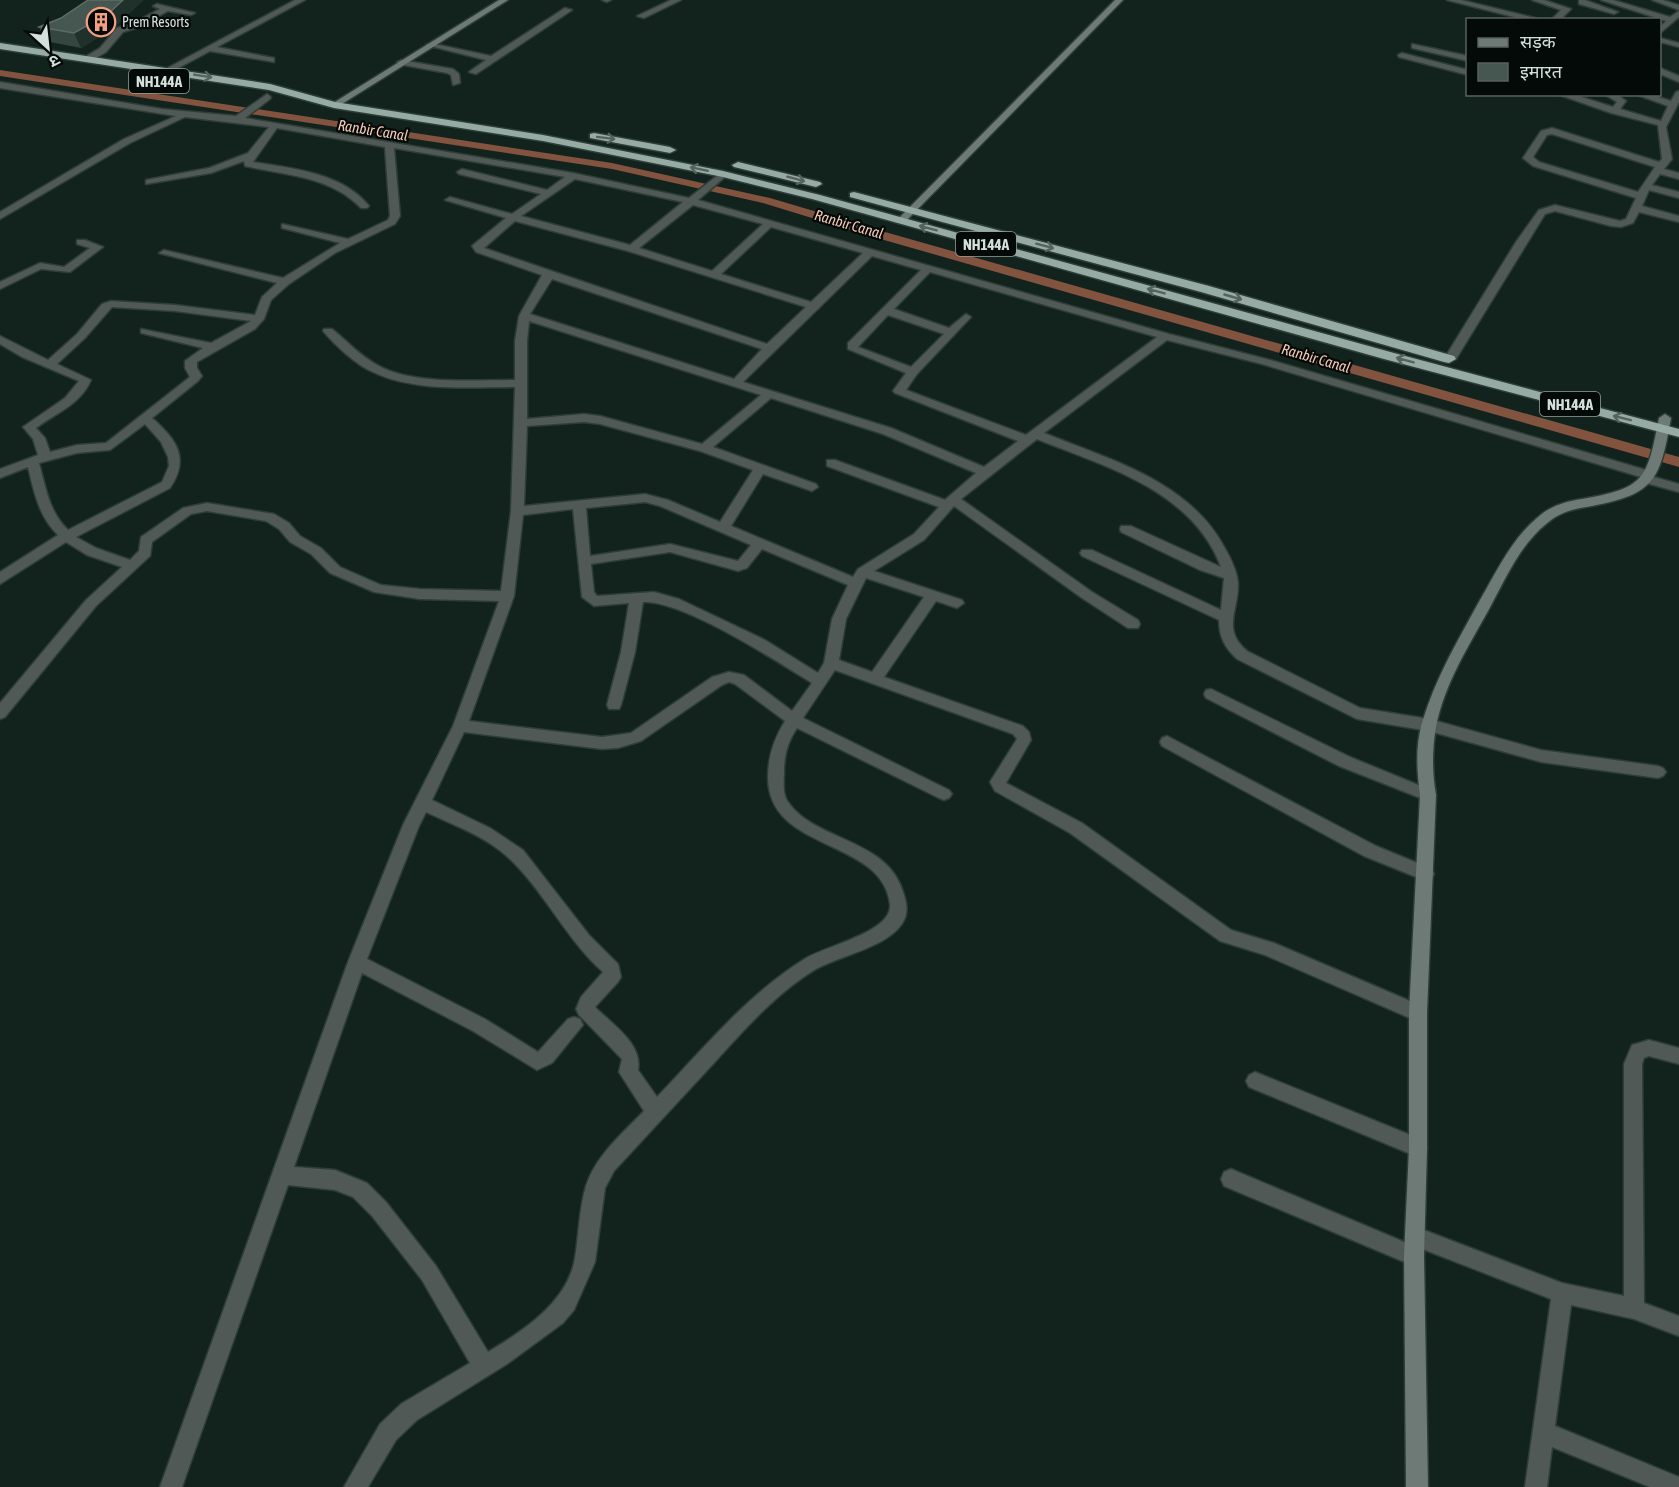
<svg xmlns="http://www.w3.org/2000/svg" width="1679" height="1487" font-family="'Asap Condensed','Noto Sans Devanagari',sans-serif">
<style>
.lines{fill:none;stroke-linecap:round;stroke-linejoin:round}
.canal{fill:#82533f;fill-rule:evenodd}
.street-casing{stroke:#2d3d38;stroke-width:3}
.secondary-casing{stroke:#2d3d38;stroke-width:3}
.highway-casing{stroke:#2d3d38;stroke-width:3}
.street{fill:#515956;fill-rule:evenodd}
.secondary{fill:#6e7a76;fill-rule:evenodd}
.highway{fill:#97aba5;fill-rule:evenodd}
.wall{fill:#354641}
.shaded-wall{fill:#20302b}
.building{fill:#465651;stroke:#5d6c67;stroke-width:1.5}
.oneway{stroke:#55635e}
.labels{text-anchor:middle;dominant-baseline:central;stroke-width:4.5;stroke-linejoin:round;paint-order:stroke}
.far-poi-label{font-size:14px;fill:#d5e0dc;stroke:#040a08;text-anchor:start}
.shield{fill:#040a08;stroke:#96a09c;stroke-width:1.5}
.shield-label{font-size:15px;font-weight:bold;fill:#d5e0dc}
.far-water-label{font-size:15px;font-style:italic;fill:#f9cab6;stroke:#040a08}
</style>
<rect width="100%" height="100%" fill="#12221d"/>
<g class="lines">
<path class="canal" d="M 0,70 L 612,163 L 770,198 L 885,232 L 1679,457 L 1679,467 L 877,238 L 763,203 L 612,169 L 0,76 Z"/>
<g class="street-casing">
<path id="street" d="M 295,0 L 305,0 L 217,47 L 274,58 L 274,62 L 210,51 L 169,73 L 162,71 Z
M 602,0 L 611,0 L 607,2 Z
M 671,0 L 681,0 L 644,18 L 637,16 Z
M 1447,0 L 1461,0 L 1543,20 L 1526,20 Z
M 1532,0 L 1544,0 L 1571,9 L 1560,20 L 1551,20 L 1561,10 Z
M 1579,0 L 1585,0 L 1618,12 L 1614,14 L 1579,4 Z
M 1601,0 L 1613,0 L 1670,17 L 1679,11 L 1679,17 L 1660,33 L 1660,27 L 1666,21 Z
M 1652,0 L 1663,0 L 1679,5 L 1679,10 Z
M 157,4 L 195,13 L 191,15 L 168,11 L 139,27 L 123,32 L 106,52 L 91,61 L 85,61 L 85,57 L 100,48 L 117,28 L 133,23 L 160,9 L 153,6 Z
M 565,8 L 572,10 L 476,74 L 469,72 L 486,60 L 426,45 L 430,43 L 491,56 Z
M 1660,38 L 1679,43 L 1679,47 L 1660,42 Z
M 1412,44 L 1468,56 L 1468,61 L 1412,48 Z
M 1402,53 L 1468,70 L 1468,75 L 1399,57 L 1398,55 Z
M 401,60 L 453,69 L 459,74 L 460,83 L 453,85 L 451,75 L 447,73 L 398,64 L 397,62 Z
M 1660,68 L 1679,76 L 1679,82 L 1660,74 Z
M 0,82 L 162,109 L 236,116 L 267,94 L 271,97 L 270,99 L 245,118 L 573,173 L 689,198 L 723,171 L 728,174 L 726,176 L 698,200 L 1169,334 L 1270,360 L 1653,472 L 1654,477 L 1679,484 L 1679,492 L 1642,482 L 1641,477 L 1262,364 L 1167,340 L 1044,433 C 1108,459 1187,480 1223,545 C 1230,557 1237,570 1238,583 C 1239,611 1221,629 1247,651 L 1360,708 L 1429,719 L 1541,750 L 1658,766 L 1663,768 L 1666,772 L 1663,776 L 1658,778 L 1541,762 L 1429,731 L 1357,719 L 1237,659 C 1225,648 1219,637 1219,620 L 1082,556 L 1080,553 L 1082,550 L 1092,550 L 1221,610 L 1224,578 L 1200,570 L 1121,532 L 1120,529 L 1121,526 L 1131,526 L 1221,567 C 1192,490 1106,467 1037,439 L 961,499 L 1092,592 L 1138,620 L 1140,624 L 1138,628 L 1128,628 L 1082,598 L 954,506 L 924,540 L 874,571 L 962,600 L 964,603 L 957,608 L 936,601 L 884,677 L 1023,726 L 1029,732 L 1031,740 L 1006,783 L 1082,823 L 1231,930 L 1274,943 L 1424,1007 L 1427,1013 L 1424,1019 L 1418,1021 L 1412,1019 L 1265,955 L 1220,941 L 1070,833 L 995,791 L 990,782 L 1017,739 L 1013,734 L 835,670 L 803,718 L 949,790 L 952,794 L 949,798 L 944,800 L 939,798 L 797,728 C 788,741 784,755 784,771 C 784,780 782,794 788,802 C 816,842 887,838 903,892 C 906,901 908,909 905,918 C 894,946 841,955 816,969 C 776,993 744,1030 713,1064 C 680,1100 647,1135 614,1171 L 605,1188 L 595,1262 L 574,1310 L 563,1323 L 507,1364 L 417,1420 L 396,1440 L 368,1487 L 344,1487 L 380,1424 L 401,1404 L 470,1363 L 422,1280 L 372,1216 L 353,1197 L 335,1190 L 288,1185 L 182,1487 L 160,1487 L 348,962 L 403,825 L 453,726 L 499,601 L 420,599 L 374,592 L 330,573 L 311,554 L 290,542 L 279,529 L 266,521 L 207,511 L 191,514 L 152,542 L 150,556 L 96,606 L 5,717 L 0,719 L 0,703 L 86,600 L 122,567 L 87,555 L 66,542 L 0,584 L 0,572 L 58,535 C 39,517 34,492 28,467 L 0,478 L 0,469 L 38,455 L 33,439 L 23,427 L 65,398 L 79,381 L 22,357 L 0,344 L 0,336 L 48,360 L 77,334 L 102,304 L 111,301 L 175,305 L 255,315 L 262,297 L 277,283 L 159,253 L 164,250 L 283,278 L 340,243 L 282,228 L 282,224 L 348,239 L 388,220 L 390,216 L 385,147 L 277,128 L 253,162 C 292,168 343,173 369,206 L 367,208 L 361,208 C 331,176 285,175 245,166 L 244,161 L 211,173 L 146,184 L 146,180 L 209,168 L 248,153 L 269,127 L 185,117 L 130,143 L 0,219 L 0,212 L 124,139 L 176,116 L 0,88 ZM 394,148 L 565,177 L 547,190 L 462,169 L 457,172 L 459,174 L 541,194 L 512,214 L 450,197 L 445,200 L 506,218 L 472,246 L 476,252 L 542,275 L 519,316 L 515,341 L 515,380 C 476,380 414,385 379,366 C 361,357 347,341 332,329 L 324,329 L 323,331 C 335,345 355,364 373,372 C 414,392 470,387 515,387 L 511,511 L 501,591 L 420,589 L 381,585 L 340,567 L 321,548 L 300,536 L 289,523 L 274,514 L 207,503 L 183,508 L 141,537 L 139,551 L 130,560 L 96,548 L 76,537 L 170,488 C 190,458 177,440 152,418 L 198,381 L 202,376 L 197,368 L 197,362 L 255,329 L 264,319 L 271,300 L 289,284 L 335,253 L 395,224 L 400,216 ZM 575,179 L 683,202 L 630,245 L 521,216 ZM 693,205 L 763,224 L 712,271 L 639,248 ZM 515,221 L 628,251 L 806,307 L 767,344 L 484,248 ZM 771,227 L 863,253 L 811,302 L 721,274 ZM 872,256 L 921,270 L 848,343 L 848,349 L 906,373 L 893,391 L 895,393 L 1018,441 L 984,467 L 891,428 L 743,382 ZM 930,272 L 1157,337 L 1026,435 L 906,390 L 917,374 L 971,317 L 966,314 L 949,328 L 894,309 ZM 552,279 L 762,349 L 734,379 L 530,314 ZM 112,307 L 175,311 L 251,321 L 211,343 L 141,329 L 141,333 L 203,348 L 185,361 L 185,368 L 190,377 L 106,443 L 77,445 L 50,452 L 45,438 L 36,428 C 56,413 81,404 91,380 L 57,364 L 85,338 ZM 888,315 L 944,334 L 911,367 L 858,347 ZM 529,321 L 761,395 L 702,444 L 600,416 L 584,414 L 527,419 L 527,341 ZM 771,398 L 883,434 L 976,473 L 945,500 L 835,460 L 827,460 L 827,466 L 939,507 L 914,534 L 858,569 L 853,577 L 731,526 L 763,474 L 812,491 L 818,487 L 816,484 L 713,447 ZM 584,422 L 600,424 L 700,451 L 753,470 L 720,522 L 668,500 L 645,494 L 524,506 L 527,426 ZM 145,424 L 161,442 L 168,457 L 169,466 L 162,482 L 68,530 C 49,512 46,488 39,463 L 77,453 L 110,450 ZM 645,502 L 660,506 L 751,545 L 738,561 L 670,544 L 590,556 L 586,508 ZM 573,509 L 582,597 L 594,606 L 629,603 L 621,652 L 607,705 L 609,709 L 619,709 L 621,705 L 635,652 L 643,602 C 683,600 776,661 812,683 L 792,711 L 744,675 L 729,672 L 712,677 L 631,733 L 602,737 L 469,721 L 514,596 L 523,515 ZM 762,549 L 848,585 L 832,619 L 824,663 L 818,673 L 765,640 L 679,599 L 654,592 L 597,596 L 594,592 L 591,564 L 670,552 L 738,571 L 747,568 ZM 866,578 L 924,597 L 872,672 L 839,660 L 846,619 ZM 729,682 L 735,684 L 785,721 C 774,739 768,756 768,777 C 768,853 882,837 890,904 C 893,933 823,946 803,960 C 746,996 703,1049 657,1097 L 638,1070 C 643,1044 612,1024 595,1007 L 618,982 L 621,977 L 618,964 L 589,935 L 523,850 L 490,828 L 432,800 L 464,732 L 602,749 L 618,748 L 641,741 L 722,685 ZM 426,812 C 456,826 490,838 513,862 C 547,896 567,940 603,972 L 581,997 L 576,1009 L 579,1015 L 622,1059 L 619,1072 L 644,1111 C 623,1133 596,1155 586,1186 C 579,1209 579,1234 575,1258 C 568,1302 523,1331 488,1352 L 436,1266 L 386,1202 L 367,1183 L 335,1170 L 294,1167 L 362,973 L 473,1031 L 537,1070 L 552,1063 L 583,1025 L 580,1019 L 574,1017 L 568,1019 L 538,1052 L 485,1019 L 367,959 L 419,826 Z
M 1679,91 L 1679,102 L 1666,127 L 1672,159 L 1664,169 L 1679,173 L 1679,179 L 1660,174 L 1652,185 L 1679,192 L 1679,198 L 1649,190 L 1642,206 L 1679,216 L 1679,222 L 1639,212 L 1633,223 L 1621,227 L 1611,226 L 1555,211 L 1545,214 L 1456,359 L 1450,362 L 1446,361 L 1444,359 L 1516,242 L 1539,210 L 1555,205 L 1620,221 L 1626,219 L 1636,198 L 1533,166 L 1523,158 L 1541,131 L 1552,128 L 1659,162 L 1662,159 L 1658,125 L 1611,113 L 1557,94 L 1572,94 L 1613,107 L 1617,102 L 1604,94 L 1616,94 L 1626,101 L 1620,109 L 1661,121 L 1668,106 L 1635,94 L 1649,94 L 1671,101 L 1676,92 ZM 1552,134 L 1655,167 L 1638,192 L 1539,162 L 1533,157 L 1547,135 Z
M 77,240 L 85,240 L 103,247 L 70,272 L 41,269 L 0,289 L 0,282 L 40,263 L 64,267 L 90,248 L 77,244 Z
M 1211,689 L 1350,757 L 1433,791 L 1436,795 L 1433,799 L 1428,801 L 1423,799 L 1339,766 L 1206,698 L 1204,694 L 1206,690 Z
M 1167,736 L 1376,846 L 1432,869 L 1434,874 L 1432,879 L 1426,881 L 1364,856 L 1162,746 L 1160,742 L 1162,738 Z
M 1649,1040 L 1679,1048 L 1679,1064 L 1649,1056 L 1644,1058 L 1642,1064 L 1644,1303 L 1679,1316 L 1679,1336 L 1634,1319 L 1571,1305 L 1555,1426 L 1679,1477 L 1679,1487 L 1650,1487 L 1552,1447 L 1547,1487 L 1525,1487 L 1551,1299 L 1420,1248 L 1424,1256 L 1421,1263 L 1414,1266 L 1224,1186 L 1221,1179 L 1224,1172 L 1231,1169 L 1409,1244 L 1406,1237 L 1409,1230 L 1416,1227 L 1562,1283 L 1624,1296 L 1624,1064 L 1632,1045 Z
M 1255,1072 L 1425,1141 L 1427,1148 L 1425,1155 L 1418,1157 L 1249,1087 L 1246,1081 L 1249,1075 Z"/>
</g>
<g class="secondary-casing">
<path id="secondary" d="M 499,0 L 508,0 L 337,107 L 330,105 Z
M 1115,0 L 1123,0 L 904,223 L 898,223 L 898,219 Z
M 1665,414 L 1671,418 C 1660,480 1655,494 1592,506 C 1574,509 1561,511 1546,524 C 1519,546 1505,580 1488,611 C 1468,647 1444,685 1436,727 C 1432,750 1432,772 1436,795 L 1427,1013 L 1427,1148 L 1424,1256 L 1428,1487 L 1406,1487 L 1404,1256 L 1409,1148 L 1409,1013 L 1420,795 C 1417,771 1415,747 1422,723 C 1435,679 1458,640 1480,600 C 1497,571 1511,540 1537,518 C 1550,506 1564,502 1582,499 C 1645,488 1647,480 1659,418 Z"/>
</g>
<g class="highway-casing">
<path id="highway" d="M 0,43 L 270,84 L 335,102 L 543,135 L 723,171 L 820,195 L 1394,353 L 1679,429 L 1679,437 L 1384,359 L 812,199 L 723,177 L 543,141 L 334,108 L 269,90 L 0,49 Z
M 594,133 L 670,147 L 676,150 L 670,153 L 590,138 L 590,134 Z
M 738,162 L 820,182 L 822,184 L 816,187 L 734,167 L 732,165 Z
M 854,192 L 1209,286 L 1454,356 L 1456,359 L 1449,363 L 1444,362 L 1201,292 L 850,197 L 850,193 Z"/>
</g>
<use href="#street" class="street"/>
<use href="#secondary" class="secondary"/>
<use href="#highway" class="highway"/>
</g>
<path class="wall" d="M 61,18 L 114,28 L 81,48 L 45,41 L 39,27 Z"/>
<path class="shaded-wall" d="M 123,0 L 144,0 L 114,28 L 81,48 L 74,33 Z"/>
<path class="building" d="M 88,0 L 123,0 L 108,14 L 74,33 L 39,27 L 61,18 Z"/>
<defs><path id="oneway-shaft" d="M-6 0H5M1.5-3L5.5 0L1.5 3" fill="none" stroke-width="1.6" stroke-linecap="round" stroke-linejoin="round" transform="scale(1.5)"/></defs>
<g class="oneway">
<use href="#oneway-shaft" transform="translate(203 76) rotate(9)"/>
<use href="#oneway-shaft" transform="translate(606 138) rotate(7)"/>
<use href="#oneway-shaft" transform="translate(699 169) rotate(-168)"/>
<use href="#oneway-shaft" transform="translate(796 179) rotate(15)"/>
<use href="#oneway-shaft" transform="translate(928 228) rotate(-165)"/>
<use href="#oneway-shaft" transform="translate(1045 246) rotate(15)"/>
<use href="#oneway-shaft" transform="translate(1156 291) rotate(-165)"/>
<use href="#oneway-shaft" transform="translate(1233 297) rotate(16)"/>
<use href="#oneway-shaft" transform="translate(1405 360) rotate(-165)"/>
<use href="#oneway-shaft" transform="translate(1622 418) rotate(-166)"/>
</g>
<defs>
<g id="building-ring" transform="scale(1.5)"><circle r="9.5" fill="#040a08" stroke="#f2a07f" stroke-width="1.5"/><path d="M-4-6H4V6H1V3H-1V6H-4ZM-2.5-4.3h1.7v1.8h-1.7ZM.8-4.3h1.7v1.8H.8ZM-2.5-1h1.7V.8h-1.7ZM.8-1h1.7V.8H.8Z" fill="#f2a07f"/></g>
</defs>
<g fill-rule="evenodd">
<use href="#building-ring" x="101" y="22"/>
</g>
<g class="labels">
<g class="far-poi-label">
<text x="122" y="22">Prem Resorts</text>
</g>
<g class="shield">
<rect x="129" y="69" width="60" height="24" rx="4.5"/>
<rect x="956" y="232" width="60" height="24" rx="4.5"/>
<rect x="1540" y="392" width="60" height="24" rx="4.5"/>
</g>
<g class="shield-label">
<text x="159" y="81">NH144A</text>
<text x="986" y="244">NH144A</text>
<text x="1570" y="404">NH144A</text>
</g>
<g class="far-water-label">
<text transform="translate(373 130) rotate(9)">Ranbir Canal</text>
<text transform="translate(849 224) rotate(16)">Ranbir Canal</text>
<text transform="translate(1316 358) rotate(16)">Ranbir Canal</text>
</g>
</g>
<rect x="1466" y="18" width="195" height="78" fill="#040a08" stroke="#58605d" stroke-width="1.5"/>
<rect x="1478" y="38" width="30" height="9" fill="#6e7a76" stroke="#58605d" stroke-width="1.5"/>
<text x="1520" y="48" font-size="18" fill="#d5e0dc">सड़क</text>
<rect x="1478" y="63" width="30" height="18" fill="#465651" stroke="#58605d" stroke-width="1.5"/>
<text x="1520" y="78" font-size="18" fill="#d5e0dc">इमारत</text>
<g transform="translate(48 48) rotate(153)" stroke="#040a08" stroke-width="4.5" paint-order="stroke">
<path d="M0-4.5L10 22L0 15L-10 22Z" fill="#d5e0dc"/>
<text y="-9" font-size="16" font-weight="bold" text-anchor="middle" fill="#d5e0dc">उ</text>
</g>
</svg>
